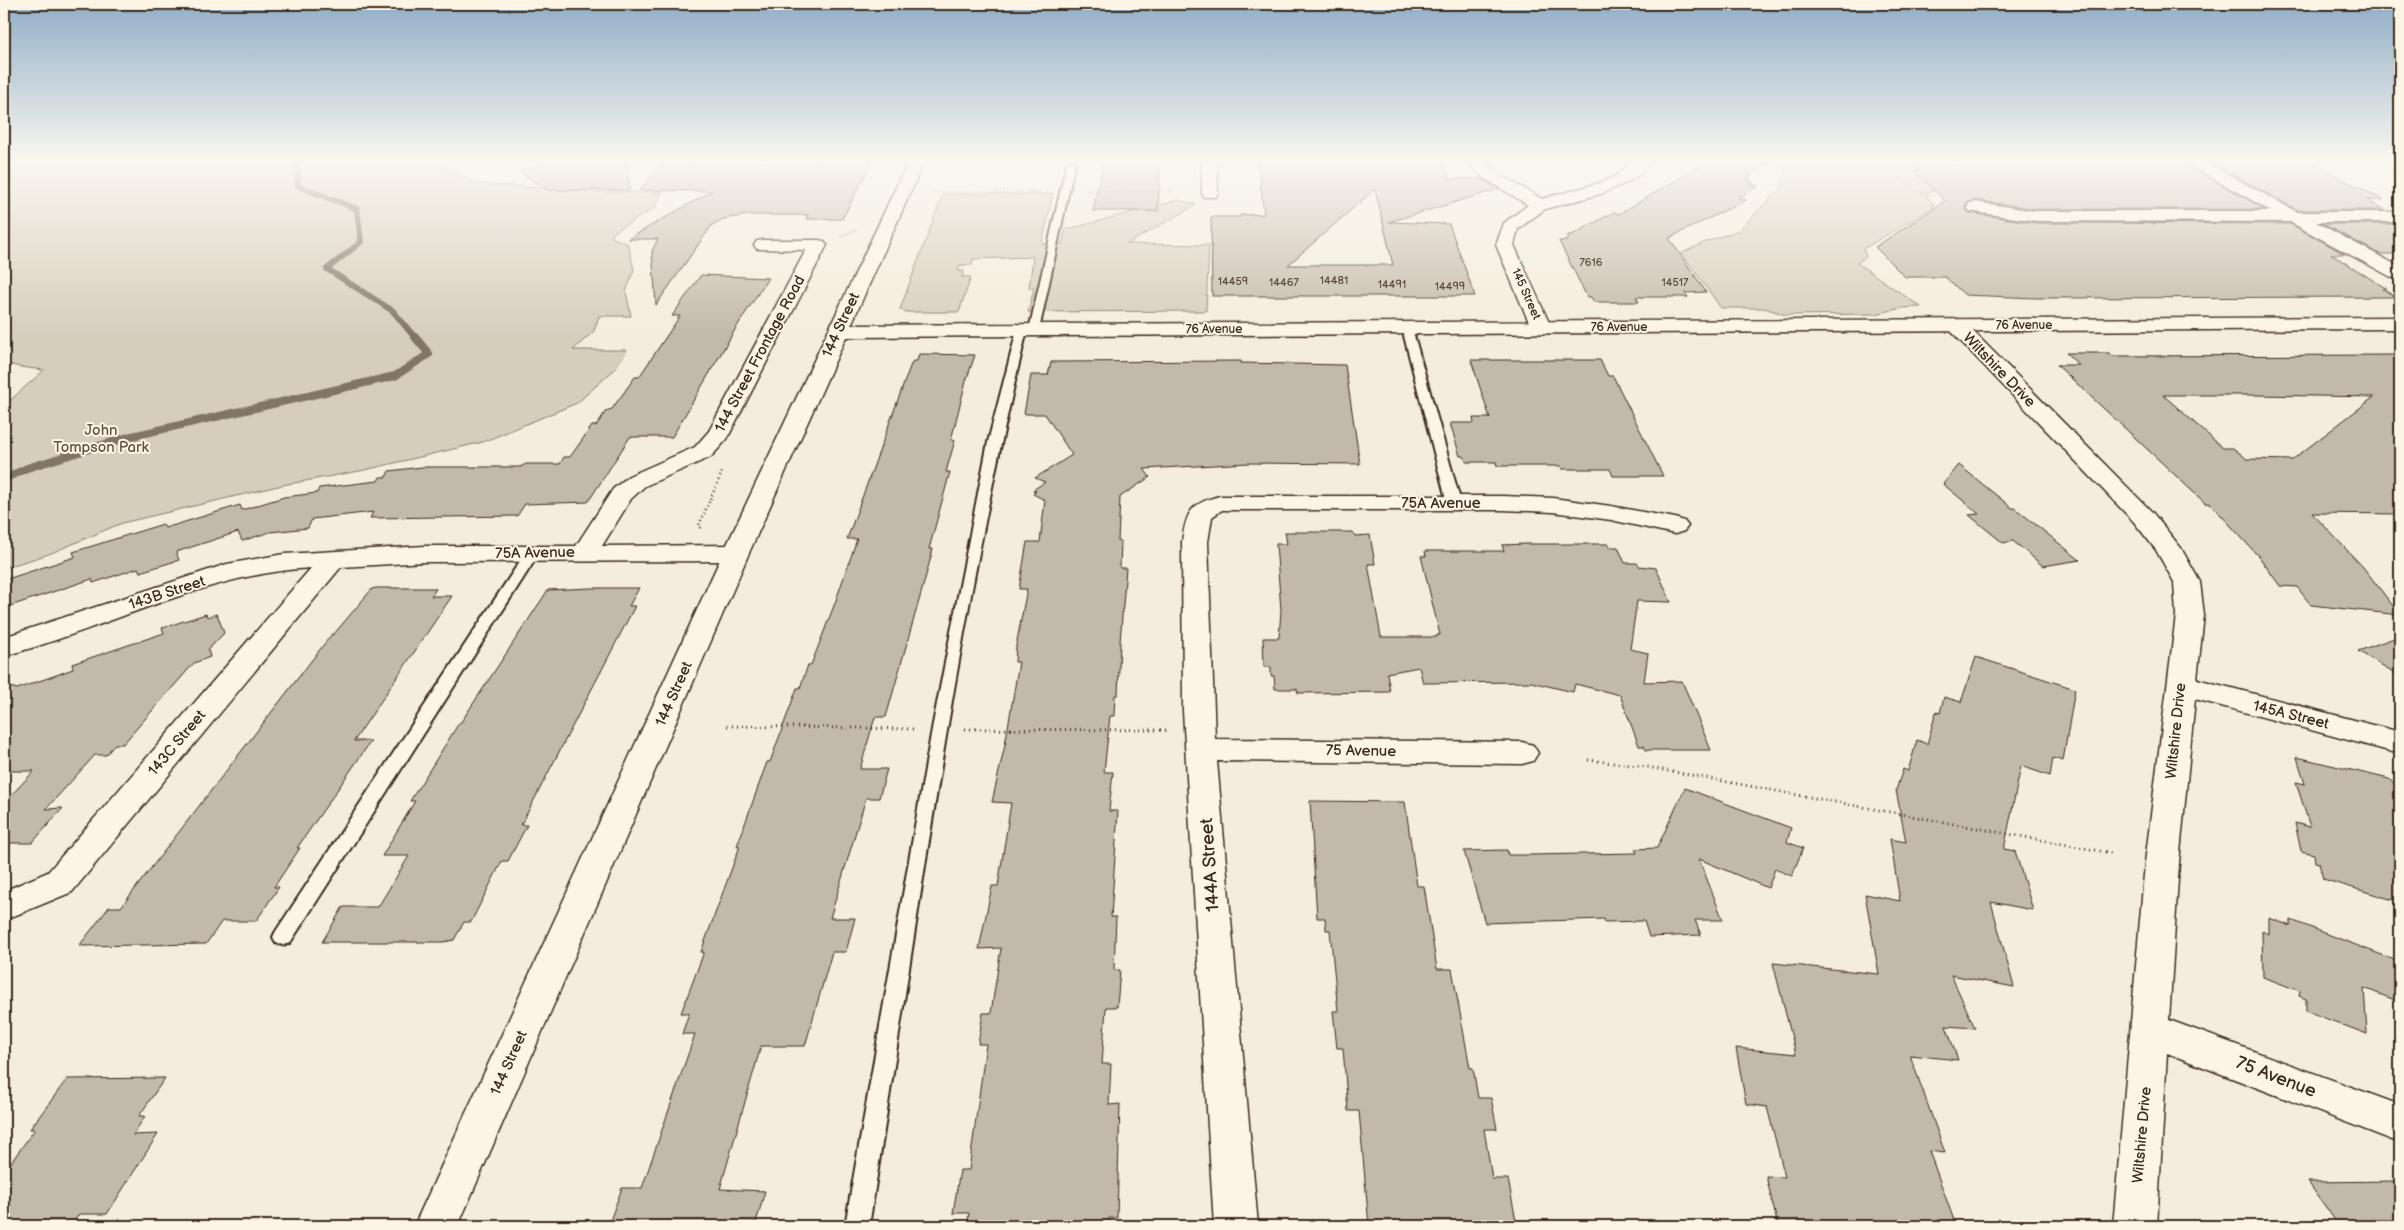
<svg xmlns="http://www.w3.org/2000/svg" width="2404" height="1230" font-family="'Balsamiq Sans',sans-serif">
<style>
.green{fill:#d6cdbd;stroke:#887c6e}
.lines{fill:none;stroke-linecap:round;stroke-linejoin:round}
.stream-far1{stroke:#817466;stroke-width:6}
.stream{stroke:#817466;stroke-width:8}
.building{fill:#c3b9aa;stroke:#3b2a1e;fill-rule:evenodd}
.lane-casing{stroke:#3b2a1e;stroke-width:4}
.street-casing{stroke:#3b2a1e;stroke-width:3}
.secondary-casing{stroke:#3b2a1e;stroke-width:3}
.path-far2{stroke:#3b2a1e;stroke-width:2;stroke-dasharray:0.5 2.5;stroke-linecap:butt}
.path-far1{stroke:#3b2a1e;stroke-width:2.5;stroke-dasharray:1 3;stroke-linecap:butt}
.path{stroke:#3b2a1e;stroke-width:3;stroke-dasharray:1 4;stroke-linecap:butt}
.lane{fill:#fcf5e5;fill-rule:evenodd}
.street{fill:#fcf5e5;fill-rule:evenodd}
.secondary{fill:#fcf5e5;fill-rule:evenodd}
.labels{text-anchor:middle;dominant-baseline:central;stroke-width:4;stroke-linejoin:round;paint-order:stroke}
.far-number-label{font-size:11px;fill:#5d4e41}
.far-street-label{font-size:12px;fill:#3b2a1e;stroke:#fcf5e5}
.street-label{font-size:15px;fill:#3b2a1e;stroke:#fcf5e5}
.park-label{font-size:15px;fill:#625346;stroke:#fcf5e5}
.near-street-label{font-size:18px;fill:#3b2a1e;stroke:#fcf5e5}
</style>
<rect width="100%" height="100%" fill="#f4eddd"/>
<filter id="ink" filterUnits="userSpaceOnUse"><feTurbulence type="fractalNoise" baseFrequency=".02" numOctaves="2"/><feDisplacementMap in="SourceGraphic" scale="10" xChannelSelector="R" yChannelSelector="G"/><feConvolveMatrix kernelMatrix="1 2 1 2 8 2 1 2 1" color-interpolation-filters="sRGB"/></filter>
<g filter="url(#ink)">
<path class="green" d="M 4,162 L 434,162 L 479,184 L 598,192 L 662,192 L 655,208 L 615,231 L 611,237 L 628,244 L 634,270 L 626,292 L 631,316 L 599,316 L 594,331 L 573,350 L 627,350 L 615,369 L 577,403 L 483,442 L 365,470 L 283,485 L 122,523 L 49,554 L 4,568 L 4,406 L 44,370 L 20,367 L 4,363 Z
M 1781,162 L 1909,162 L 1918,171 L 1918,175 L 1937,191 L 1928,192 L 1926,195 L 1935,206 L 1863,249 L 1866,257 L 1857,263 L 1921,307 L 1902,308 L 1875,314 L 1786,315 L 1764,308 L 1721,308 L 1682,253 L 1708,241 L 1739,230 L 1782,187 L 1785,171 Z
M 943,194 L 1053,194 L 1042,244 L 1062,244 L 1065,230 L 1179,200 L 1196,205 L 1127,244 L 1209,245 L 1206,311 L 1028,312 L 1034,288 L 1029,288 L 1033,257 L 973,259 L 972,265 L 960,265 L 958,271 L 964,271 L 962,277 L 971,277 L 959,312 L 906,312 L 900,309 Z"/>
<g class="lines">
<path class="stream-far1" d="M 297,162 L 298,186 L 357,209 L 361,242 L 327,269 L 393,311 L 416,339"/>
<path class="stream" d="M 4,479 L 27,468 L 128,437 L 395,376 L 429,354 L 415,337"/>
</g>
<path class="building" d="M 551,162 L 626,162 L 630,190 L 548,190 L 519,171 Z
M 695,162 L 872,162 L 842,219 L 806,219 L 808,215 L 748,215 L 723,219 L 712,225 L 656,305 L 652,251 L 658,239 L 628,239 L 712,191 L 640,190 L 663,164 L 693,165 Z
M 1103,162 L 1160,162 L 1158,211 L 1093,211 Z
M 1258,162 L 1443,162 L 1449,179 L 1482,179 L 1499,189 L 1389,222 L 1449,224 L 1475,296 L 1212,296 L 1211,217 L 1241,217 L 1240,215 L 1264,214 ZM 1375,189 L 1393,265 L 1288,265 Z
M 1707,162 L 1771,162 L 1748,176 L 1751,176 L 1746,179 L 1753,182 L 1750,184 L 1758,186 L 1738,198 L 1746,200 L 1669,238 L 1706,292 L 1685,293 L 1688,297 L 1636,297 L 1639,302 L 1594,302 L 1591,297 L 1587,297 L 1559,241 L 1568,241 L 1568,235 L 1572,235 L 1614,212 L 1619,214 Z
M 2182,162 L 2264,209 L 2036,209 L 1975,200 L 1967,202 L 1965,208 L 1969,213 L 2036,223 L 2290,224 L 2345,254 L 2331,254 L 2387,289 L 2383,289 L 2395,297 L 2035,298 L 1965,295 L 1945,277 L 1905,277 L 1875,247 L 1945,201 L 1915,171 L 1919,171 L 1911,164 L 2003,166 L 1998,163 Z
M 2210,162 L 2311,162 L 2383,200 L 2367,200 L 2384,210 L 2297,210 Z
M 2323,224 L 2400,224 L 2400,254 L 2380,254 Z
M 701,275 L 768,278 L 736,328 L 672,437 L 630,437 L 588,502 L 525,504 L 517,516 L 370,518 L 373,512 L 312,519 L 308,528 L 270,532 L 242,541 L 238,532 L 176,552 L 179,560 L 140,572 L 138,568 L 93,583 L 92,579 L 4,608 L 4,580 L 75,557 L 73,552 L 163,524 L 165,528 L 240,505 L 242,510 L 284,497 L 317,493 L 319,488 L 378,481 L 380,477 L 386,477 L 389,471 L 422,467 L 520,467 L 526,464 L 560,464 L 564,457 L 570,457 L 592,426 L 596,426 L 606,411 L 612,409 L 635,377 L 639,377 L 680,316 L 672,316 Z
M 2066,353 L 2109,353 L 2113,356 L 2400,355 L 2400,514 L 2312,513 L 2363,567 L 2400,615 L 2311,605 L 2297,587 L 2280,586 L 2260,558 L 2211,504 L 2205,503 L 2057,365 L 2079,365 ZM 2163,395 L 2257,395 L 2374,397 L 2292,460 L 2247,459 L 2233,448 L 2223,448 Z
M 919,354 L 975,355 L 966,381 L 951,440 L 955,440 L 946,472 L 950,472 L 929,549 L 933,549 L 922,590 L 886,717 L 875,717 L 860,769 L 887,769 L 879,798 L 866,798 L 830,918 L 855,918 L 846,952 L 832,952 L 805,1046 L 761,1046 L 720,1189 L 765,1191 L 755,1226 L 608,1226 L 622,1188 L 642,1188 L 695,1034 L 682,1034 L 689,1013 L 681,1013 L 704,952 L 701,952 L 740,846 L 737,846 L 767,762 L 770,762 L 797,688 L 800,688 L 808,665 L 811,665 L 835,603 L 857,539 L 847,539 L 910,367 L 913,361 L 917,361 Z
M 1471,360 L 1600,360 L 1608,376 L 1613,376 L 1663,476 L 1613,476 L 1610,469 L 1562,469 L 1561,466 L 1497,466 L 1496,462 L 1466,462 L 1464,456 L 1460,456 L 1450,423 L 1474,423 L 1473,418 L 1490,418 Z
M 1241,361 L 1241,363 L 1345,365 L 1360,464 L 1249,463 L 1144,469 L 1150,477 L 1120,497 L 1118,541 L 1121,541 L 1120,568 L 1126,568 L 1120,642 L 1118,695 L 1115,695 L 1114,716 L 1110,716 L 1104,772 L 1113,772 L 1109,811 L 1118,811 L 1111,917 L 1116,917 L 1114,970 L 1120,970 L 1117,1007 L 1106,1007 L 1102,1064 L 1111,1064 L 1109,1105 L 1120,1104 L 1117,1218 L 1109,1218 L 1108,1226 L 967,1226 L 969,1213 L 953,1213 L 960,1170 L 969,1170 L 986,1044 L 978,1044 L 983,1013 L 991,1013 L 1001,948 L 979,949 L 992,886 L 998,886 L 1011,803 L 992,802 L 1005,745 L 1019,662 L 1015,662 L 1016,646 L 1027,589 L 1019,589 L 1027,542 L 1040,542 L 1045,500 L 1033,494 L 1036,491 L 1033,490 L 1045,482 L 1035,478 L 1072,455 L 1045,414 L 1024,414 L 1031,375 L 1048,375 L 1051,362 Z
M 1959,465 L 2012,508 L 2015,508 L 2080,560 L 2043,566 L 2013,541 L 2003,543 L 1969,515 L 1979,514 L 1943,484 Z
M 1285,532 L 1353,532 L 1355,536 L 1370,535 L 1375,564 L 1368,564 L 1381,637 L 1437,637 L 1437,635 L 1440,635 L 1421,556 L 1426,556 L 1425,551 L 1504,551 L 1502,545 L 1526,544 L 1609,544 L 1610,547 L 1618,547 L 1625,563 L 1637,563 L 1639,566 L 1656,568 L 1671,602 L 1637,601 L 1630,649 L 1648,653 L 1644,682 L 1682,681 L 1711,750 L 1646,750 L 1644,746 L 1639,746 L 1620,695 L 1575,684 L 1573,692 L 1531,682 L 1423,683 L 1419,667 L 1387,673 L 1390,692 L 1298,693 L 1297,689 L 1275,689 L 1274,676 L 1271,676 L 1271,667 L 1264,667 L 1263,638 L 1279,638 L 1281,610 L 1276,544 L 1287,544 Z
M 376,588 L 433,588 L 436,589 L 431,596 L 452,596 L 354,741 L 371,741 L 297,848 L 300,848 L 274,887 L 279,887 L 256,921 L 222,921 L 206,944 L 79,946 L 109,907 L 121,907 L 332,634 L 334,634 L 372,589 Z
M 591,588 L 639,588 L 629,606 L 635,606 L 521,825 L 527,825 L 508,861 L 502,861 L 471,922 L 464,922 L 454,940 L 443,942 L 322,942 L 343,907 L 378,907 L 409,856 L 382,856 L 415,801 L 410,801 L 459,723 L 461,722 L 548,590 Z
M 206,614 L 207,617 L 217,614 L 224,633 L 208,650 L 210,657 L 194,663 L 123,744 L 115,744 L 106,755 L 95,755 L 46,809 L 63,808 L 32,843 L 4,843 L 4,803 L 34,771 L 4,771 L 4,685 L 17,689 L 73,669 L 72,664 L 164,633 L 162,628 Z
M 2400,636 L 2400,676 L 2358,651 Z
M 1976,657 L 2075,689 L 2063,761 L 2053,758 L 2050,776 L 2021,766 L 2004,849 L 2015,851 L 2033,910 L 1991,902 L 2014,987 L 1951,975 L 1975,1028 L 1946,1026 L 1958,1060 L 1910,1055 L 1945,1153 L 1929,1151 L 1956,1226 L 1778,1226 L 1766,1176 L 1785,1177 L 1767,1107 L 1746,1104 L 1736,1048 L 1796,1054 L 1773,963 L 1879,974 L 1865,894 L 1900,901 L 1890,839 L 1906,842 L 1896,790 L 1903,769 L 1908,771 L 1917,740 L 1927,744 L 1936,712 L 1940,713 L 1944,697 L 1961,702 Z
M 2297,757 L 2389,779 L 2394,783 L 2400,799 L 2400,902 L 2323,879 L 2319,863 L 2315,862 L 2314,854 L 2301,851 L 2295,823 L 2310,827 L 2296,782 L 2305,784 Z
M 1685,788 L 1791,828 L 1787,842 L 1803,848 L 1792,876 L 1775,869 L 1768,888 L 1699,859 L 1723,920 L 1695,920 L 1701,935 L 1649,937 L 1644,921 L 1605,922 L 1604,919 L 1485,923 L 1464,851 L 1507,850 L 1508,855 L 1530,855 L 1637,853 L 1635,849 L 1657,848 Z
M 1310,801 L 1405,802 L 1417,886 L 1424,886 L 1437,969 L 1452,969 L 1470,1068 L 1473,1068 L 1478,1098 L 1491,1098 L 1497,1129 L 1484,1129 L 1492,1179 L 1508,1179 L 1517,1226 L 1369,1226 L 1359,1111 L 1348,1111 L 1343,1048 L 1337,1048 L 1333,1011 L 1338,1011 L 1330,930 L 1326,930 L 1325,918 L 1317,918 Z
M 2269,918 L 2291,926 L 2291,920 L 2400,962 L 2400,1002 L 2364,988 L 2367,1034 L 2306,1011 L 2306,999 L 2299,996 L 2300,991 L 2263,977 L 2262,931 L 2269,934 Z
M 165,1078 L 139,1116 L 145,1116 L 133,1135 L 158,1134 L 107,1214 L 79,1214 L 71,1226 L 4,1226 L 4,1172 L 35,1129 L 30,1129 L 67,1079 Z
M 2400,1181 L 2400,1226 L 2339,1226 L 2308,1182 Z"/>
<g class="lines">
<g class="lane-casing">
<path id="lane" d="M 1067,162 L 1075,162 L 1039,330 L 1034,333 L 1029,330 Z
M 1407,325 L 1412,328 L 1461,503 L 1459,506 L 1449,506 L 1447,503 L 1402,328 Z
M 1022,327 L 1027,330 C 956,624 917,927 869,1226 L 845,1226 L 932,729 L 988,442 L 1017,330 Z
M 533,548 L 540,552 L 290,943 L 283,945 L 276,943 L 273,937 L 276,931 L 526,552 Z"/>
</g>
<g class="street-casing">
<path id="street" d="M 1201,162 L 1217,162 L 1218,193 L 1216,197 L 1204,197 L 1202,193 Z
M 1467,162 L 1485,162 L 1496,172 L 1542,199 L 1603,182 L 1616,176 L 1632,162 L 1649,162 L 1639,175 L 1628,182 L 1601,194 L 1545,209 L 1518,229 L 1514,245 L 1551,327 L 1548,331 L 1541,333 L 1534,331 L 1531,327 L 1496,245 L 1504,223 L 1528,205 L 1484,178 Z
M 2184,162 L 2205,162 L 2297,212 L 2400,212 L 2400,222 L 2316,222 L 2400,267 L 2400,280 L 2393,278 L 2290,222 L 2036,221 L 1975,212 L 1969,211 L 1967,207 L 1969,203 L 1975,202 L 2036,211 L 2271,211 Z
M 763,240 L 818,240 L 824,241 L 827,245 L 727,439 L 711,457 L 645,486 L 631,499 L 602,546 L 736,545 L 745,548 L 749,553 L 745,558 L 736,561 L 425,562 L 341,567 L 72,892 L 4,920 L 4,891 L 48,872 L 311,568 C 204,574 106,629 4,656 L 4,637 L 227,564 L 284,554 L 425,546 L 576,546 L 613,489 L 629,476 L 695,447 L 709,431 L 806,250 L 757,249 L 754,245 L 757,241 Z
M 1956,319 L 1963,321 L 2152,512 L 2181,548 L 2200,582 L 2204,615 L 2197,679 L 2400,732 L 2400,754 L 2195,699 L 2179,863 L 2169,1020 L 2400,1105 L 2400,1143 L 2167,1053 L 2157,1226 L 2113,1226 L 2145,863 L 2176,615 L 2174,582 L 2156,550 L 2134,522 L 1949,329 L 1946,325 L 1949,321 Z
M 1220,496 L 1503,496 L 1553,498 L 1611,506 L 1675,518 L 1684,521 L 1688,526 L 1684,531 L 1675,534 L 1611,520 L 1553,512 L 1503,510 L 1222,510 L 1212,517 L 1208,542 L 1215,739 L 1522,742 L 1533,745 L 1538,753 L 1533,761 L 1522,764 L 1217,761 L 1258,1226 L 1214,1226 L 1183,711 L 1182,542 C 1186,513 1190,503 1220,496 Z"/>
</g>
<g class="secondary-casing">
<path id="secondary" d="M 908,162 L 924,162 L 851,325 L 2400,317 L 2400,329 L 846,337 L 749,553 L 458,1226 L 414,1226 L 723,553 Z"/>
</g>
<path class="path-far2" d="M 1889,162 L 1913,190 L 1932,196
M 1086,191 L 1175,191
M 931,192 L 1042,191
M 841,236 L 856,230"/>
<path class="path-far1" d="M 701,528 L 699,525 L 723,470"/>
<path class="path" d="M 727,726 L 915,729
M 965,729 L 1166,730
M 1588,760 L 1647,767 L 2111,853"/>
<use href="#lane" class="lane"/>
<use href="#street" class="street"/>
<use href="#secondary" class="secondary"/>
</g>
</g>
<linearGradient id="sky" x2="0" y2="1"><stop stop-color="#91aec7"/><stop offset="0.48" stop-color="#faf7f0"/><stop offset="1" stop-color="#faf7f0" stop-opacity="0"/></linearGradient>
<rect width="2404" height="335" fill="url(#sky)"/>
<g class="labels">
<g class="far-number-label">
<text x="1591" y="262">7616</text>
<text x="1334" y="280">14481</text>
<text x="1233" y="281">14459</text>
<text x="1284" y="282">14467</text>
<text x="1675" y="282">14517</text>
<text x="1392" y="284">14491</text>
<text x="1450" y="286">14499</text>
</g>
<g class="far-street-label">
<text transform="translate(1526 294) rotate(66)">145 Street</text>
<text x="2024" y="325">76 Avenue</text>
<text x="1619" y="327">76 Avenue</text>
<text x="1214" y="329">76 Avenue</text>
</g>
<g class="street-label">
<text transform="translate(841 325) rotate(-65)">144 Street</text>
<text transform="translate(760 354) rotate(-62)">144 Street Frontage Road</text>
<text transform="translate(1999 370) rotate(46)">Wiltshire Drive</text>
<text x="1441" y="503">75A Avenue</text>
<text transform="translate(535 553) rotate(-1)">75A Avenue</text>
<text transform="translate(167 593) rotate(-18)">143B Street</text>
<text transform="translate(674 694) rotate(-66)">144 Street</text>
<text transform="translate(2291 715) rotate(14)">145A Street</text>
<text transform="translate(2176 731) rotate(-84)">Wiltshire Drive</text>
<text transform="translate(177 743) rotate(-50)">143C Street</text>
<text transform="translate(1361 751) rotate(1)">75 Avenue</text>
<text transform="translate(509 1063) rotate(-66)">144 Street</text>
<text transform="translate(2142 1135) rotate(-85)">Wiltshire Drive</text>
</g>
<g class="park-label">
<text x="101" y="430">John<tspan x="101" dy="17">Tompson Park</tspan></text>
</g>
<g class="near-street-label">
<text transform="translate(1210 865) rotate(-94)">144A Street</text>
<text transform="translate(2276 1077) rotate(21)">75 Avenue</text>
</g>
</g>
<rect width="2404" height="1230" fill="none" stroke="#fcf5e5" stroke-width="20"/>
<rect x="10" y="10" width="2384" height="1210" fill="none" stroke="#3b2a1e" stroke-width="2" filter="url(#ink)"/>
</svg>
